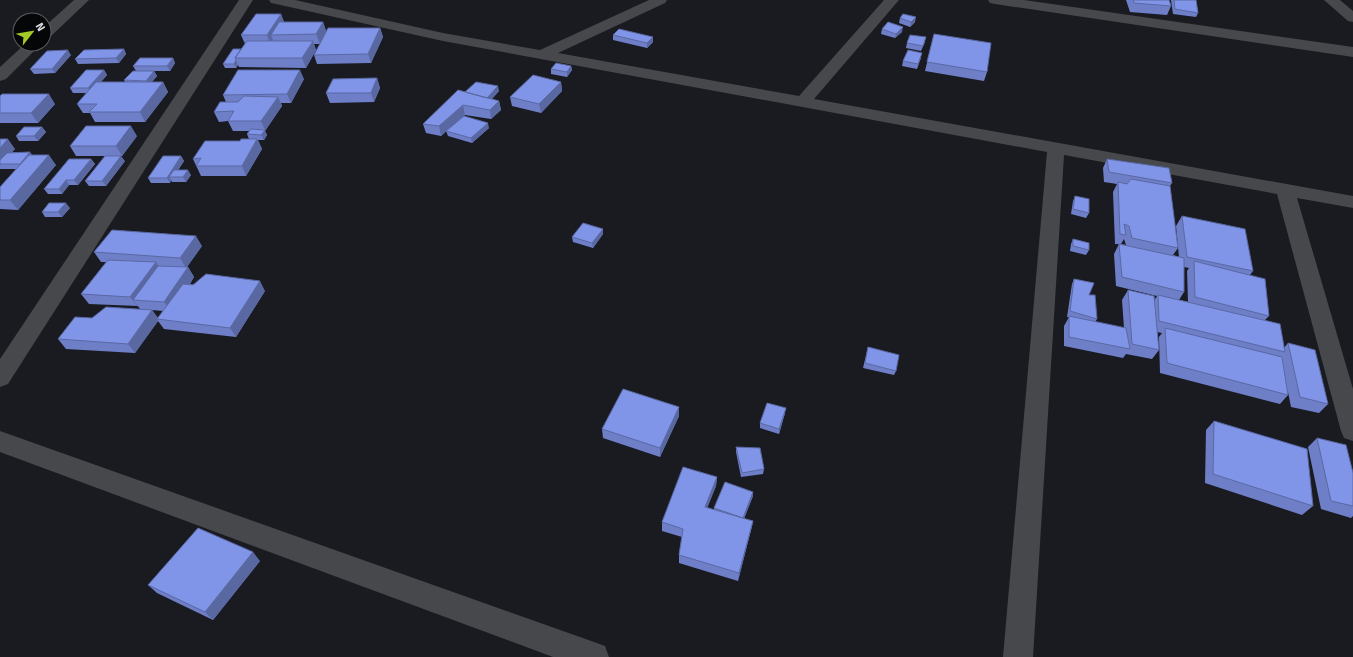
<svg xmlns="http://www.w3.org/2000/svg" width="1353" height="657" font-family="'Fira Sans',sans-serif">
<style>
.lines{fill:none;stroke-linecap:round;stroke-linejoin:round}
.minor{fill:#47484b;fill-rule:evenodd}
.wall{fill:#6e7fc8;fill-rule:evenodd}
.shaded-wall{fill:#5a68a2}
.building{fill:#8094e8;stroke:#5a68a2}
</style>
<rect width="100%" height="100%" fill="#191b21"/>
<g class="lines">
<path class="minor" d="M 74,0 L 89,0 L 49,38 L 44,39 L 44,27 Z
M 239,0 L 253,0 L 8,384 L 0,387 L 0,359 Z
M 269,0 L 295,0 L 443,33 L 540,50 L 649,0 L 667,0 L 665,3 L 558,53 L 799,96 L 884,0 L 899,0 L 814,99 L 1353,196 L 1353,208 L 1297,198 L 1353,389 L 1353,441 L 1344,438 L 1341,431 L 1277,194 L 1064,155 L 1033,657 L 1003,657 L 1047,152 L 443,41 L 276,4 L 271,3 Z
M 988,0 L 1024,0 L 1353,47 L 1353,57 L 995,4 L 990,3 Z
M 1324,0 L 1340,0 L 1353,11 L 1353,22 L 1348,21 Z
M 25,44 L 41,44 L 6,79 L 0,81 L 0,67 Z
M 0,431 L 594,642 L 605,646 L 609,657 L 553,657 L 0,452 Z"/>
</g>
<path class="wall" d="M 1126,0 L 1169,0 L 1171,6 L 1167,15 L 1130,12 Z
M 1171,0 L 1196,0 L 1198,13 L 1196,17 L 1173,14 Z
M 281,14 L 284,22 L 323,22 L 326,31 L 320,44 L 314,44 L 316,50 L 306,68 L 239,67 L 238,65 L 236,68 L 225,68 L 223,64 L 241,49 L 245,44 L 241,35 Z
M 900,18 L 915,22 L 910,27 L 899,23 Z
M 380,28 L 383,37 L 371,63 L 317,64 L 314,55 Z
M 882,29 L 902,32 L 895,38 L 881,34 Z
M 934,34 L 987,72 L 984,81 L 925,71 Z
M 613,35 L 653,42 L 647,48 L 613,40 Z
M 925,42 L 921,51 L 906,48 L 907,43 Z
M 124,49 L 126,54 L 119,63 L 78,64 L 75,59 Z
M 71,55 L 55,73 L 34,74 L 30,69 Z
M 173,58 L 175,63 L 170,71 L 136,71 L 133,66 Z
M 921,58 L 917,69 L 902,66 L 903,61 Z
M 571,66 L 572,70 L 567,77 L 551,74 L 551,69 Z
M 104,70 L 107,75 L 101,82 L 125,82 L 124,80 L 154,71 L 157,76 L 152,82 L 163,82 L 168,92 L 145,122 L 95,122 L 90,113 L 83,113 L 77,104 L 86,93 L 73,93 L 70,88 Z
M 377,78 L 380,88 L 374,102 L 330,103 L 326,93 Z
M 304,79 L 291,103 L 281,103 L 282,106 L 265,131 L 267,135 L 264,140 L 258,140 L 262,149 L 246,176 L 201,176 L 193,159 L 240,141 L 249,139 L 247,134 L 250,131 L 233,131 L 228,121 L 219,122 L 214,112 L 226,102 L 223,95 Z
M 561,82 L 562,91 L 541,113 L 512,106 L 510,97 Z
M 499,91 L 492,99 L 499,101 L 501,110 L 491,119 L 465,115 L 464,116 L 489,128 L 472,143 L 448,136 L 446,131 L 441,136 L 426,133 L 423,124 L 465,92 Z
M 0,96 L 55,104 L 38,123 L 0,123 Z
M 42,127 L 46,132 L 38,141 L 19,141 L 16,136 Z
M 137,136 L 122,156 L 76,156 L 70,146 Z
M 0,139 L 15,149 L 12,152 L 32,155 L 56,165 L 18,210 L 0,209 L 0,187 L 16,169 L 0,169 Z
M 181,156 L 184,161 L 178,170 L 191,175 L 186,182 L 172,182 L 171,180 L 170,183 L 151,183 L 148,178 Z
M 91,159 L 95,164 L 78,185 L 69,185 L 62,194 L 48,194 L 44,189 Z
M 1107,159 L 1172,183 L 1170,186 L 1178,248 L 1173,255 L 1179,257 L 1176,226 L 1182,216 L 1253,271 L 1250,275 L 1269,316 L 1265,320 L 1284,348 L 1288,343 L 1328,404 L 1319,413 L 1291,407 L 1288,392 L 1288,395 L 1280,404 L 1160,373 L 1159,337 L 1162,333 L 1157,332 L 1159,350 L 1152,359 L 1126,354 L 1123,358 L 1064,346 L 1064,326 L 1069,317 L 1067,317 L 1072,284 L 1074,279 L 1089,295 L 1097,319 L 1095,322 L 1124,328 L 1122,300 L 1128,290 L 1154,301 L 1157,296 L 1116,286 L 1114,254 L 1119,244 L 1115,244 L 1113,192 L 1117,184 L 1104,182 L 1103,168 ZM 1124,239 L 1126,245 L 1121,244 ZM 1184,267 L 1189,268 L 1187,271 L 1188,302 L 1179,300 L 1184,292 Z
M 125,161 L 106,186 L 89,186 L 85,181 Z
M 1075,196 L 1089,213 L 1086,218 L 1071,214 L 1073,201 Z
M 70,208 L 62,217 L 45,217 L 42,212 Z
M 603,229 L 603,234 L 593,248 L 573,242 L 572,237 Z
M 1073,239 L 1089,250 L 1086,255 L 1070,251 L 1071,244 Z
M 202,246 L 187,267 L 188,267 L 194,277 L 190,284 L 265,291 L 236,337 L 164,329 L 158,321 L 135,353 L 66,349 L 58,339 L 92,318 L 140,309 L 138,306 L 89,304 L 81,294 L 106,262 L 101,262 L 94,252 ZM 152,310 L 163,311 L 158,318 Z
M 868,347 L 896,371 L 894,375 L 863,368 Z
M 679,407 L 679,416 L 660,457 L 603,438 L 602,429 Z
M 785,413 L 779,434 L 760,428 L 760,423 Z
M 1214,421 L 1313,506 L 1302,515 L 1205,483 L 1206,430 Z
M 1317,438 L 1353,473 L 1353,516 L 1351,518 L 1321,509 L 1308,447 Z
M 736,447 L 764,469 L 763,474 L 741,477 L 736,452 Z
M 717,477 L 716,486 L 707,508 L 714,510 L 714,508 L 753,496 L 744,519 L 753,521 L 751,530 L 738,581 L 679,563 L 679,555 L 682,537 L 662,531 L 662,522 Z
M 260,561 L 213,620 L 157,593 L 148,585 Z"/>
<path class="shaded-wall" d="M 281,14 L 284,23 L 271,35 L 273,40 L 270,44 L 267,35 Z
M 916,17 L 915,22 L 910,27 L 911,22 Z
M 323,22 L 326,31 L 320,44 L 316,34 Z
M 903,27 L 902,32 L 895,38 L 896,34 Z
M 380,28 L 383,37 L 371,63 L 368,54 Z
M 653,37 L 653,42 L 647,48 L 647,43 Z
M 313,41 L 316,50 L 306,68 L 302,58 Z
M 124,49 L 126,54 L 119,63 L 116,58 Z
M 68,50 L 71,55 L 55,73 L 52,69 Z
M 173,58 L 175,63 L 170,71 L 167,66 Z
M 236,60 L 238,65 L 236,68 L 234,64 Z
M 571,66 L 572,70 L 567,77 L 567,72 Z
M 104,70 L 107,75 L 91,93 L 88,88 Z
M 300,70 L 304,79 L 291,103 L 287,94 Z
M 154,71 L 157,76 L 149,85 L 146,81 Z
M 377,78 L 380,88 L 374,102 L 371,93 Z
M 163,82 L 168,92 L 145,122 L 140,112 Z
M 561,82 L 562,91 L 541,113 L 539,104 Z
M 498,86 L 499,91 L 488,103 L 487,98 Z
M 49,94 L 55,104 L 38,123 L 31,113 Z
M 278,97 L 282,106 L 265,131 L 267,135 L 264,140 L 261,135 L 265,130 L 261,121 Z
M 499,101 L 501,110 L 491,119 L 490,110 Z
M 463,105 L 465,115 L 441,136 L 439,126 Z
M 488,123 L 489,128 L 472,143 L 471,138 Z
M 131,126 L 137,136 L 122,156 L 116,146 Z
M 42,127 L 46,132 L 38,141 L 34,136 Z
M 8,139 L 15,149 L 1,164 L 0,164 L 0,148 Z
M 257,139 L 262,149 L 246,176 L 242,166 Z
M 30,152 L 34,157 L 24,169 L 20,164 Z
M 49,155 L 56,165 L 18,210 L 10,200 Z
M 121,156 L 125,161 L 106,186 L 102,181 Z
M 181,156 L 184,161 L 174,177 L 169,177 L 171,180 L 170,183 L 167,178 Z
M 91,159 L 95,164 L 78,185 L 74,180 Z
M 188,170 L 191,175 L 186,182 L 183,177 Z
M 66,180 L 69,185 L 62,194 L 59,189 Z
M 66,203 L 70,208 L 62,217 L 58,212 Z
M 603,229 L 603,234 L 593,248 L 592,243 Z
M 196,236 L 202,246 L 186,268 L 180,258 Z
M 156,262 L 162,272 L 133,300 L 138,306 L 138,307 L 130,297 Z
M 188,267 L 194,277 L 171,311 L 164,302 Z
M 260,281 L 265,291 L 236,337 L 230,328 Z
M 152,310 L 159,320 L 157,319 L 158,321 L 135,353 L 128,344 Z
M 679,407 L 679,416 L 660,457 L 660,448 Z
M 786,408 L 785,413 L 779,434 L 779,429 Z
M 717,477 L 716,486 L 704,516 L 705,507 Z
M 753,492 L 753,496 L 742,522 L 743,518 Z
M 753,521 L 751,530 L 738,581 L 739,573 Z
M 253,552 L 260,561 L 213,620 L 205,612 Z"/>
<path class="building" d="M 1133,0 L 1169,0 L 1171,6 L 1134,3 Z
M 1174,0 L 1196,0 L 1198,13 L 1175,9 Z
M 256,14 L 281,14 L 267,35 L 241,35 Z
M 903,14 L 916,17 L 911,22 L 900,18 Z
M 279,22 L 323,22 L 316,34 L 271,35 Z
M 888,22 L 903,27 L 896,34 L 882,29 Z
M 328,28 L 380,28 L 368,54 L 314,55 Z
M 619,29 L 653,37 L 647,43 L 613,35 Z
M 934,34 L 991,43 L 987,72 L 927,62 Z
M 910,35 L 926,37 L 923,46 L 907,43 Z
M 247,41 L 313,41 L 302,58 L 235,58 Z
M 124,49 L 116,58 L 75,59 L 84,50 Z
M 233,49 L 241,49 L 235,58 L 236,60 L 234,64 L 223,64 Z
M 68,50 L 52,69 L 30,69 L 47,51 Z
M 908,50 L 922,53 L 918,64 L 903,61 Z
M 140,58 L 173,58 L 167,66 L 133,66 Z
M 556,63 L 571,66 L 567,72 L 551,69 Z
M 86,70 L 104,70 L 88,88 L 70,88 Z
M 238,70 L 300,70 L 287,94 L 223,95 Z
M 133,71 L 154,71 L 146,81 L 124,80 Z
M 533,75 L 561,82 L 539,104 L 510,97 Z
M 377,78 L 371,93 L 326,93 L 333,79 Z
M 96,82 L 163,82 L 140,112 L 89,112 L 97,104 L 77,104 Z
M 476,82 L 498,86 L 487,98 L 465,92 Z
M 458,90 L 499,101 L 490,110 L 463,105 L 439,126 L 423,124 Z
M 2,94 L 49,94 L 31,113 L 0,113 L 0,96 Z
M 244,96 L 278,97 L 261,121 L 228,121 L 234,111 L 214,112 L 220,102 L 238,102 Z
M 464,116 L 488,123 L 471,138 L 446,131 Z
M 86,126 L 131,126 L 116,146 L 70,146 Z
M 24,127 L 42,127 L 34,136 L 16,136 Z
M 251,129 L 265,130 L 261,135 L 247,134 Z
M 0,139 L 8,139 L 0,148 Z
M 241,139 L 257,139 L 242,166 L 196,166 L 201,158 L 193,159 L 205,141 L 240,141 Z
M 30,152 L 20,164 L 0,164 L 0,160 L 7,153 Z
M 29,155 L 49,155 L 10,200 L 0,200 L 0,187 Z
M 105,156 L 121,156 L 102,181 L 85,181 Z
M 163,156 L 181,156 L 167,178 L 148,178 Z
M 69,159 L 91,159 L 74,180 L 66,180 L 59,189 L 44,189 Z
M 1107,159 L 1169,168 L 1172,183 L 1109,172 Z
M 174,170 L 188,170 L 183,177 L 169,177 Z
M 1131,179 L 1170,186 L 1178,248 L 1132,238 L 1129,226 L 1124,224 L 1126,235 L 1120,234 L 1118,182 L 1127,184 Z
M 1075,196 L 1089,199 L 1089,213 L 1073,209 Z
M 49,203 L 66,203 L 58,212 L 42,212 Z
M 1182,216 L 1245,229 L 1253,271 L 1187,257 Z
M 583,223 L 603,229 L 592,243 L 572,237 Z
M 112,230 L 196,236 L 180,258 L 94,252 Z
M 1073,239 L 1089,243 L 1089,250 L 1073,246 Z
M 1119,244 L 1184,258 L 1184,292 L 1122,277 Z
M 108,260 L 156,262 L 130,297 L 81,294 Z
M 1194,261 L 1265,279 L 1269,316 L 1195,297 Z
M 158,266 L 188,267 L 164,302 L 133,300 Z
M 206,274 L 260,281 L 230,328 L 157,319 L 183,284 L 193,285 Z
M 1074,279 L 1094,283 L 1089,295 L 1095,295 L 1097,319 L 1070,311 Z
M 1128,290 L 1154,296 L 1159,350 L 1132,344 Z
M 1158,295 L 1280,324 L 1285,352 L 1159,321 Z
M 106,307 L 152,310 L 128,344 L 58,339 L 75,317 L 92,318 Z
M 1069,316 L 1126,328 L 1130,349 L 1069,337 Z
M 1165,328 L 1282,357 L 1288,395 L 1167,363 Z
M 1288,343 L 1315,350 L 1328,404 L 1300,397 Z
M 868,347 L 899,355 L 896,371 L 865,363 Z
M 623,389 L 679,407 L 660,448 L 602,429 Z
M 767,403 L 786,408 L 779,429 L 760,423 Z
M 1214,421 L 1307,449 L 1313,506 L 1213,474 Z
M 1317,438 L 1346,445 L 1353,473 L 1353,506 L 1331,501 Z
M 736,447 L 760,448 L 764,469 L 742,473 Z
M 683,467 L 717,477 L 705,507 L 753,521 L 739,573 L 679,555 L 683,529 L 662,522 Z
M 725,482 L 753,492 L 743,518 L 714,508 Z
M 198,528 L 253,552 L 205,612 L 148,585 Z"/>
<g transform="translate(32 32) rotate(59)"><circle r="19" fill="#050608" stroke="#5b5c5f"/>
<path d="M0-3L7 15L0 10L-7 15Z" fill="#a3c926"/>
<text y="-6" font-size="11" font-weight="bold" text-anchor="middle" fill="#dbdce1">N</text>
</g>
</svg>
